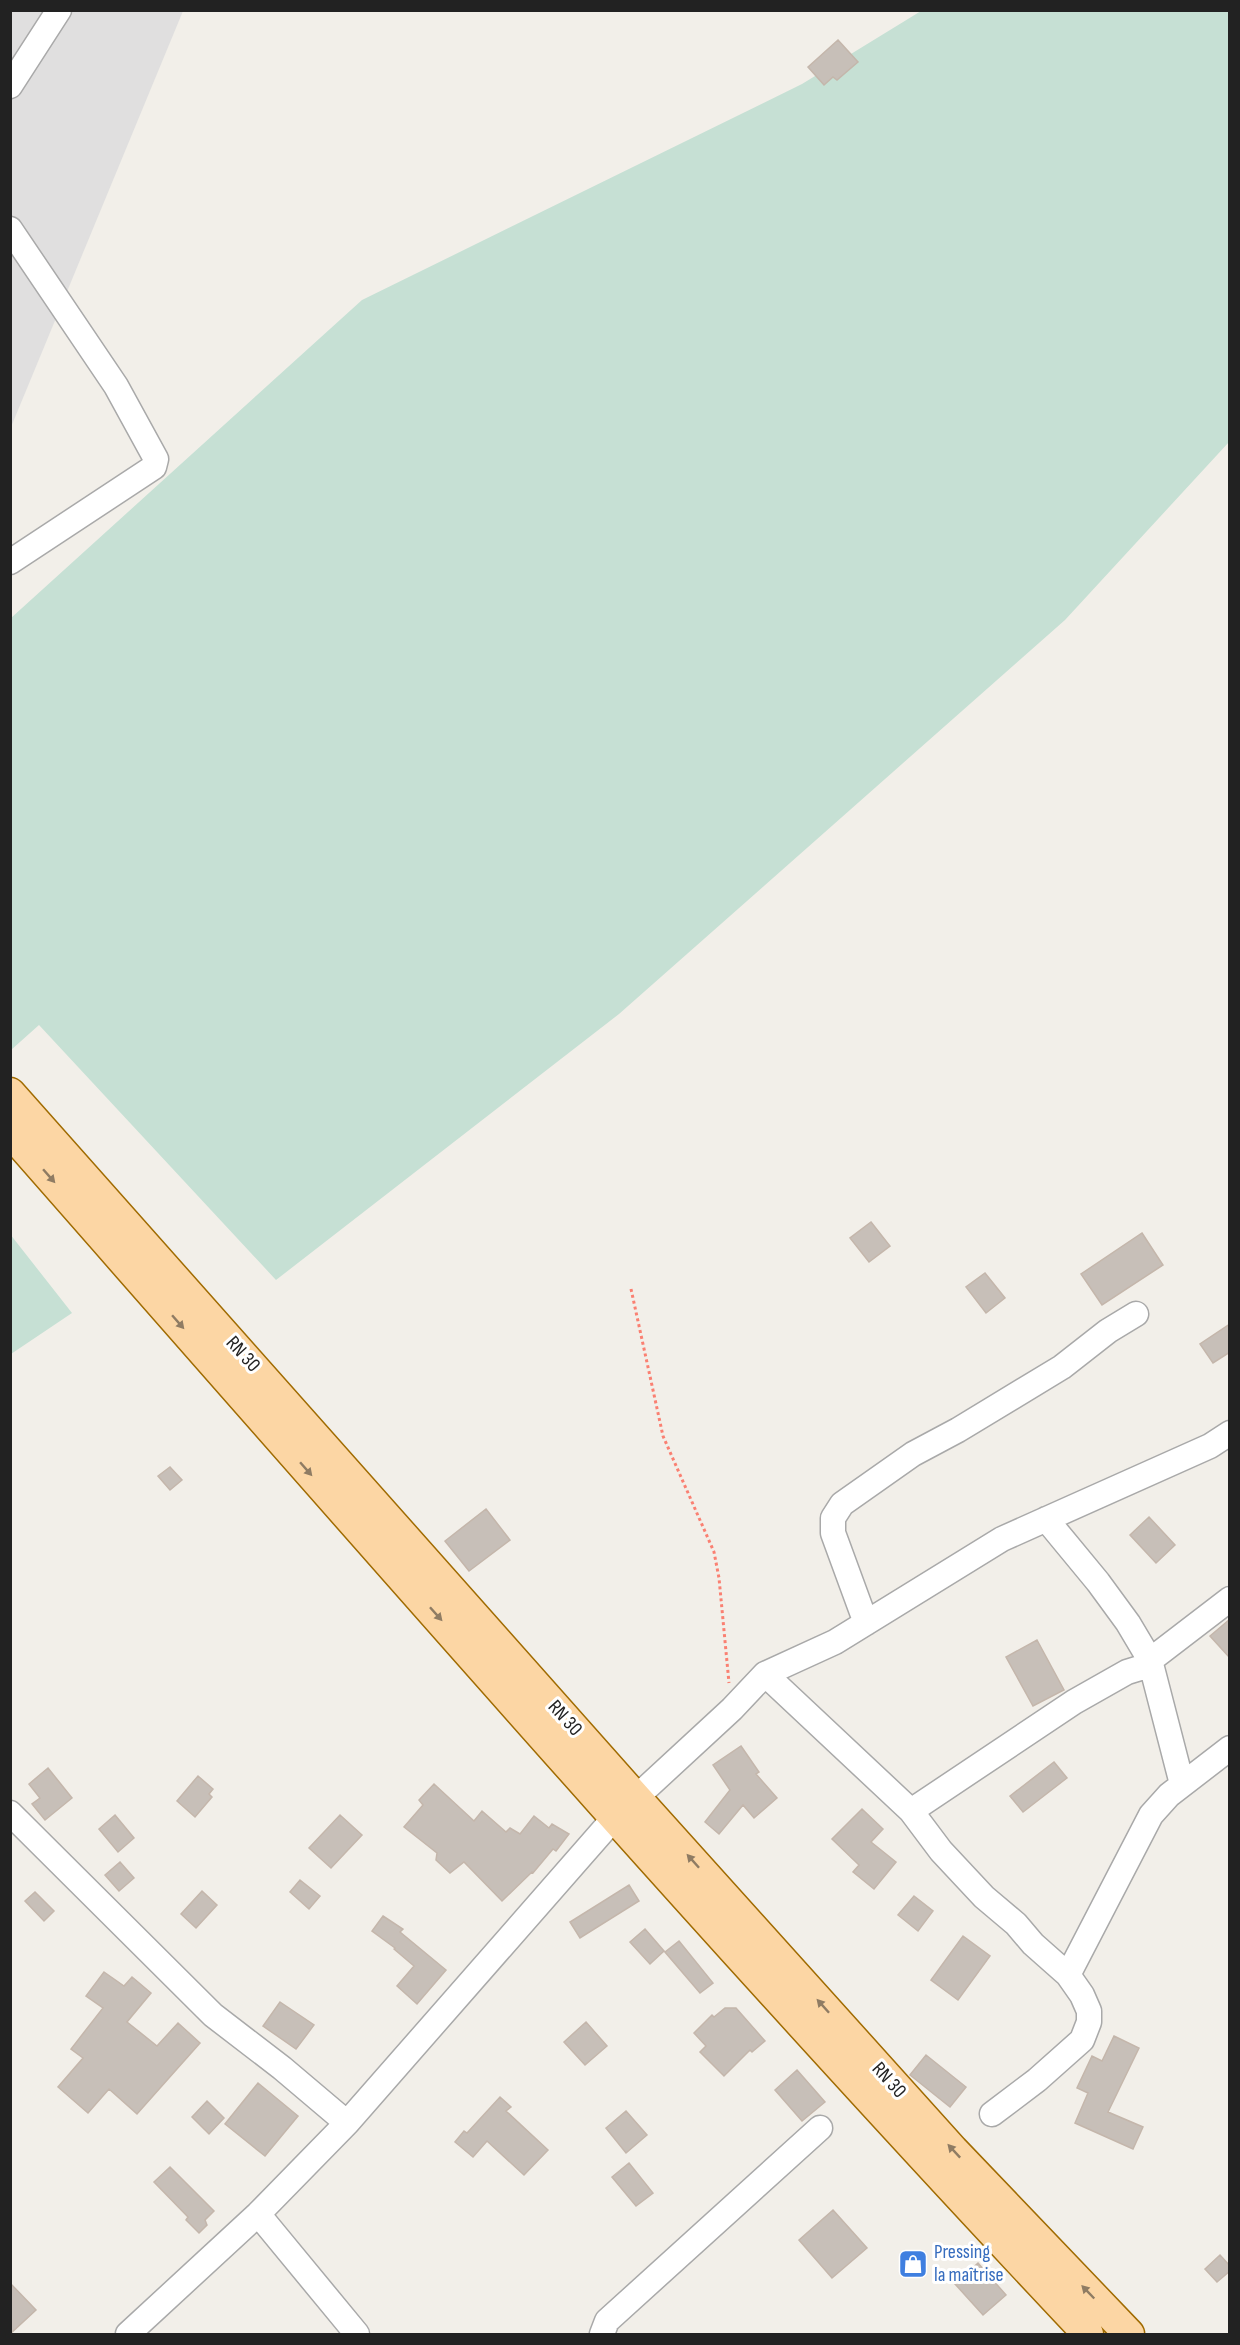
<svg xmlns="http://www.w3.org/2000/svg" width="1240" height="2345" font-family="'Sofia Sans Condensed',sans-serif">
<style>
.residential{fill:#e0dfdf}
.wetland{fill:#c6e0d4}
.building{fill:#c7bfb8;stroke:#c4b6ab;stroke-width:1.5}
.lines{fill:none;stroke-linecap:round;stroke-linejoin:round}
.minor-casing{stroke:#a9a9a9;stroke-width:27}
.major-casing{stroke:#a06b00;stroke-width:33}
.path{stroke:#fa8072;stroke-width:3;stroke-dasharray:3 3;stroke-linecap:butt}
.minor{stroke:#fff;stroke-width:24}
.major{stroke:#fcd6a4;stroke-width:30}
.oneway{fill:#8f7c63}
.labels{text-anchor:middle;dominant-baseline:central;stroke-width:6;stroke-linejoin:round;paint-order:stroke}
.street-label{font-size:20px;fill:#222;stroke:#fff}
.shop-label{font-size:20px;fill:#366cbe;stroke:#fff;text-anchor:start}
</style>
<rect width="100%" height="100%" fill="#f2efe9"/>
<path class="residential" d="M 11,11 L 183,11 L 11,427 Z"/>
<path class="wetland" d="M 921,11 L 1229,11 L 1229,442 L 1065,620 L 619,1014 L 276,1280 L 39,1025 L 11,1050 L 11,618 L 362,300 L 802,84 Z
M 10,1234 L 72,1313 L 11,1354 L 10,1354 Z"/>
<path class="building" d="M 838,40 L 858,62 L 837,80 L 833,77 L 824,85 L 808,67 Z
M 871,1222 L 890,1246 L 869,1262 L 850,1238 Z
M 1142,1233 L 1163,1265 L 1102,1305 L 1081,1274 Z
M 985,1273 L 1005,1298 L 986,1313 L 966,1287 Z
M 1230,1324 L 1230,1352 L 1213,1363 L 1200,1344 Z
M 170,1467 L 182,1480 L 170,1490 L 158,1476 Z
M 486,1509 L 510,1540 L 469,1571 L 445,1541 Z
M 1149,1517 L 1175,1545 L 1156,1563 L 1130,1535 Z
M 1230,1619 L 1230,1658 L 1210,1636 Z
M 1037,1640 L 1064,1690 L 1033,1706 L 1006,1657 Z
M 741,1746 L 759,1772 L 756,1774 L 777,1798 L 754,1818 L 743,1805 L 719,1834 L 705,1822 L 730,1790 L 713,1765 Z
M 1054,1762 L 1067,1778 L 1023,1812 L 1010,1796 Z
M 48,1768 L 72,1798 L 45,1820 L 32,1804 L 40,1798 L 29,1784 Z
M 198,1776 L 213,1789 L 209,1794 L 212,1797 L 195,1817 L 177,1801 Z
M 434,1784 L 474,1821 L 482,1811 L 506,1832 L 510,1828 L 520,1834 L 534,1816 L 549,1828 L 552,1824 L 569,1834 L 556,1851 L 553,1849 L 533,1873 L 532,1872 L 502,1901 L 464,1862 L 450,1873 L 436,1860 L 437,1853 L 404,1827 L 423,1805 L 419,1800 Z
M 862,1809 L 883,1829 L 871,1842 L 896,1862 L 874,1889 L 853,1872 L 859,1865 L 832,1839 Z
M 115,1815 L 134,1838 L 118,1852 L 99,1829 Z
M 340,1815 L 362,1835 L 331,1868 L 309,1848 Z
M 120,1862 L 134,1878 L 119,1891 L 105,1875 Z
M 300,1880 L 320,1896 L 309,1909 L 290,1892 Z
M 629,1885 L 639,1901 L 580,1938 L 570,1922 Z
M 202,1891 L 217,1905 L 196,1928 L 181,1914 Z
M 35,1892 L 54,1911 L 44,1921 L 25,1901 Z
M 914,1896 L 933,1911 L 918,1931 L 898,1915 Z
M 383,1916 L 403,1929 L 400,1932 L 446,1970 L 417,2004 L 397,1986 L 414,1966 L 394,1949 L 395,1948 L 372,1931 Z
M 645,1929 L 664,1951 L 650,1964 L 630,1942 Z
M 963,1936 L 990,1956 L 958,2000 L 931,1980 Z
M 679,1941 L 713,1983 L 700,1993 L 665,1952 Z
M 104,1972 L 124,1986 L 132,1977 L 151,1993 L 127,2022 L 157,2046 L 178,2023 L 200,2043 L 137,2114 L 109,2089 L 88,2113 L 58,2087 L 83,2058 L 71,2049 L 103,2008 L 86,1996 Z
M 280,2002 L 314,2025 L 296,2049 L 263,2026 Z
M 725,2008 L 736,2008 L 765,2041 L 752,2052 L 750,2050 L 724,2076 L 700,2052 L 706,2046 L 694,2033 L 712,2015 L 714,2017 Z
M 586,2022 L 607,2046 L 585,2065 L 564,2042 Z
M 1114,2036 L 1139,2048 L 1108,2112 L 1143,2127 L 1133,2149 L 1075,2123 L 1088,2093 L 1077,2088 L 1092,2056 L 1102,2061 Z
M 926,2055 L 966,2087 L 950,2107 L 910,2075 Z
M 797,2070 L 825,2102 L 802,2121 L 775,2090 Z
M 258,2083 L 298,2116 L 265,2156 L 225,2124 Z
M 500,2097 L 511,2107 L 506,2111 L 548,2150 L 524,2175 L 487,2141 L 473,2157 L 455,2142 L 464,2131 L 467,2133 Z
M 207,2101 L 224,2118 L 209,2134 L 192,2117 Z
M 626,2111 L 647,2135 L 626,2153 L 606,2128 Z
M 629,2163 L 653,2193 L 636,2206 L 612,2177 Z
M 170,2167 L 214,2211 L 205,2220 L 207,2225 L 199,2233 L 186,2220 L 188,2217 L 154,2182 Z
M 833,2210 L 867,2248 L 832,2278 L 799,2240 Z
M 1220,2255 L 1230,2266 L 1230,2271 L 1217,2282 L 1205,2269 Z
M 978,2263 L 1006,2295 L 983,2315 L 955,2284 Z
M 10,2283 L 36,2310 L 10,2334 Z"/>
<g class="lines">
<g class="minor-casing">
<path id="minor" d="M 10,86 L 59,10
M 10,229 L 116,386 L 156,459 L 154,467 L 10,562
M 1046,1519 L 1098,1582 L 1128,1623 L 1150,1660 L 1182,1784
M 866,1623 L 833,1533 L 833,1518 L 842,1504 L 913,1454 L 958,1430 L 1062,1367 L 1108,1331 L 1136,1314
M 765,1674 L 911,1811 L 941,1851 L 984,1897 L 1016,1924 L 1033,1944 L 1068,1975 L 1082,1995 L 1089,2011 L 1089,2022 L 1082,2040 L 1037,2080 L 992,2114
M 911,1811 L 1074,1702 L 1127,1672 L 1140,1668 L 1230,1599
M 10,1813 L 213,2015 L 282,2068 L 347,2123
M 1068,1975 L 1151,1815 L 1169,1795 L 1230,1748
M 258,2214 L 357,2334
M 128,2334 L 258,2214 L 347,2123 L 615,1817 L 732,1709 L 765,1674 L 835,1642 L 1002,1539 L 1210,1446 L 1230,1433
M 602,2334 L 607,2321 L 820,2128"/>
</g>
<g class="major-casing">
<path id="major" d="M 10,1093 L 636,1798 L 953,2150 L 1129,2334
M 10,1132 C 365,1536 719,1943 1088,2334"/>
</g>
<path class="path" d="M 631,1289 L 663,1436 L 714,1552 L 719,1578 L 729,1683"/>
<use href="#minor" class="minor"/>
<use href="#major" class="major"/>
</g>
<defs><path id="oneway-solid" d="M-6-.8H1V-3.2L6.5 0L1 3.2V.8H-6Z" transform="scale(1.5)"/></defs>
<g class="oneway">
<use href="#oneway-solid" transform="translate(49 1176) rotate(49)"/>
<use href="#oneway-solid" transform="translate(178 1322) rotate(49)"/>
<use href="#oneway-solid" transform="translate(306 1469) rotate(49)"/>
<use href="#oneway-solid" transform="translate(436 1614) rotate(48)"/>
<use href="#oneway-solid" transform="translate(693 1861) rotate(-132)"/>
<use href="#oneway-solid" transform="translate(823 2006) rotate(-132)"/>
<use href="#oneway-solid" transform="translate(954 2151) rotate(-133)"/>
<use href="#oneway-solid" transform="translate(1088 2292) rotate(-134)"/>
</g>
<defs>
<g id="shop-square" transform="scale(1.5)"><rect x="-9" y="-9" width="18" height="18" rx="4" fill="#3f7fe0" stroke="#fff"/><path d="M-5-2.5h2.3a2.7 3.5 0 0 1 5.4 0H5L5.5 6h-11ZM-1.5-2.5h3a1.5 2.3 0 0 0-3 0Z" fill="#fff"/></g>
</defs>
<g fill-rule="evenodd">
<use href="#shop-square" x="913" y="2264"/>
</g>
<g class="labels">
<g class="street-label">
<text transform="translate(243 1354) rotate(48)">RN 30</text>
<text transform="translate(565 1718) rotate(48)">RN 30</text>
<text transform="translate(889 2080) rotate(48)">RN 30</text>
</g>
<g class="shop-label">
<text x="934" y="2252">Pressing<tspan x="934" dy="23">la maîtrise</tspan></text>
</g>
</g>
<rect width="1240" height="2345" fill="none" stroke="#222222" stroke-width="24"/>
</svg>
